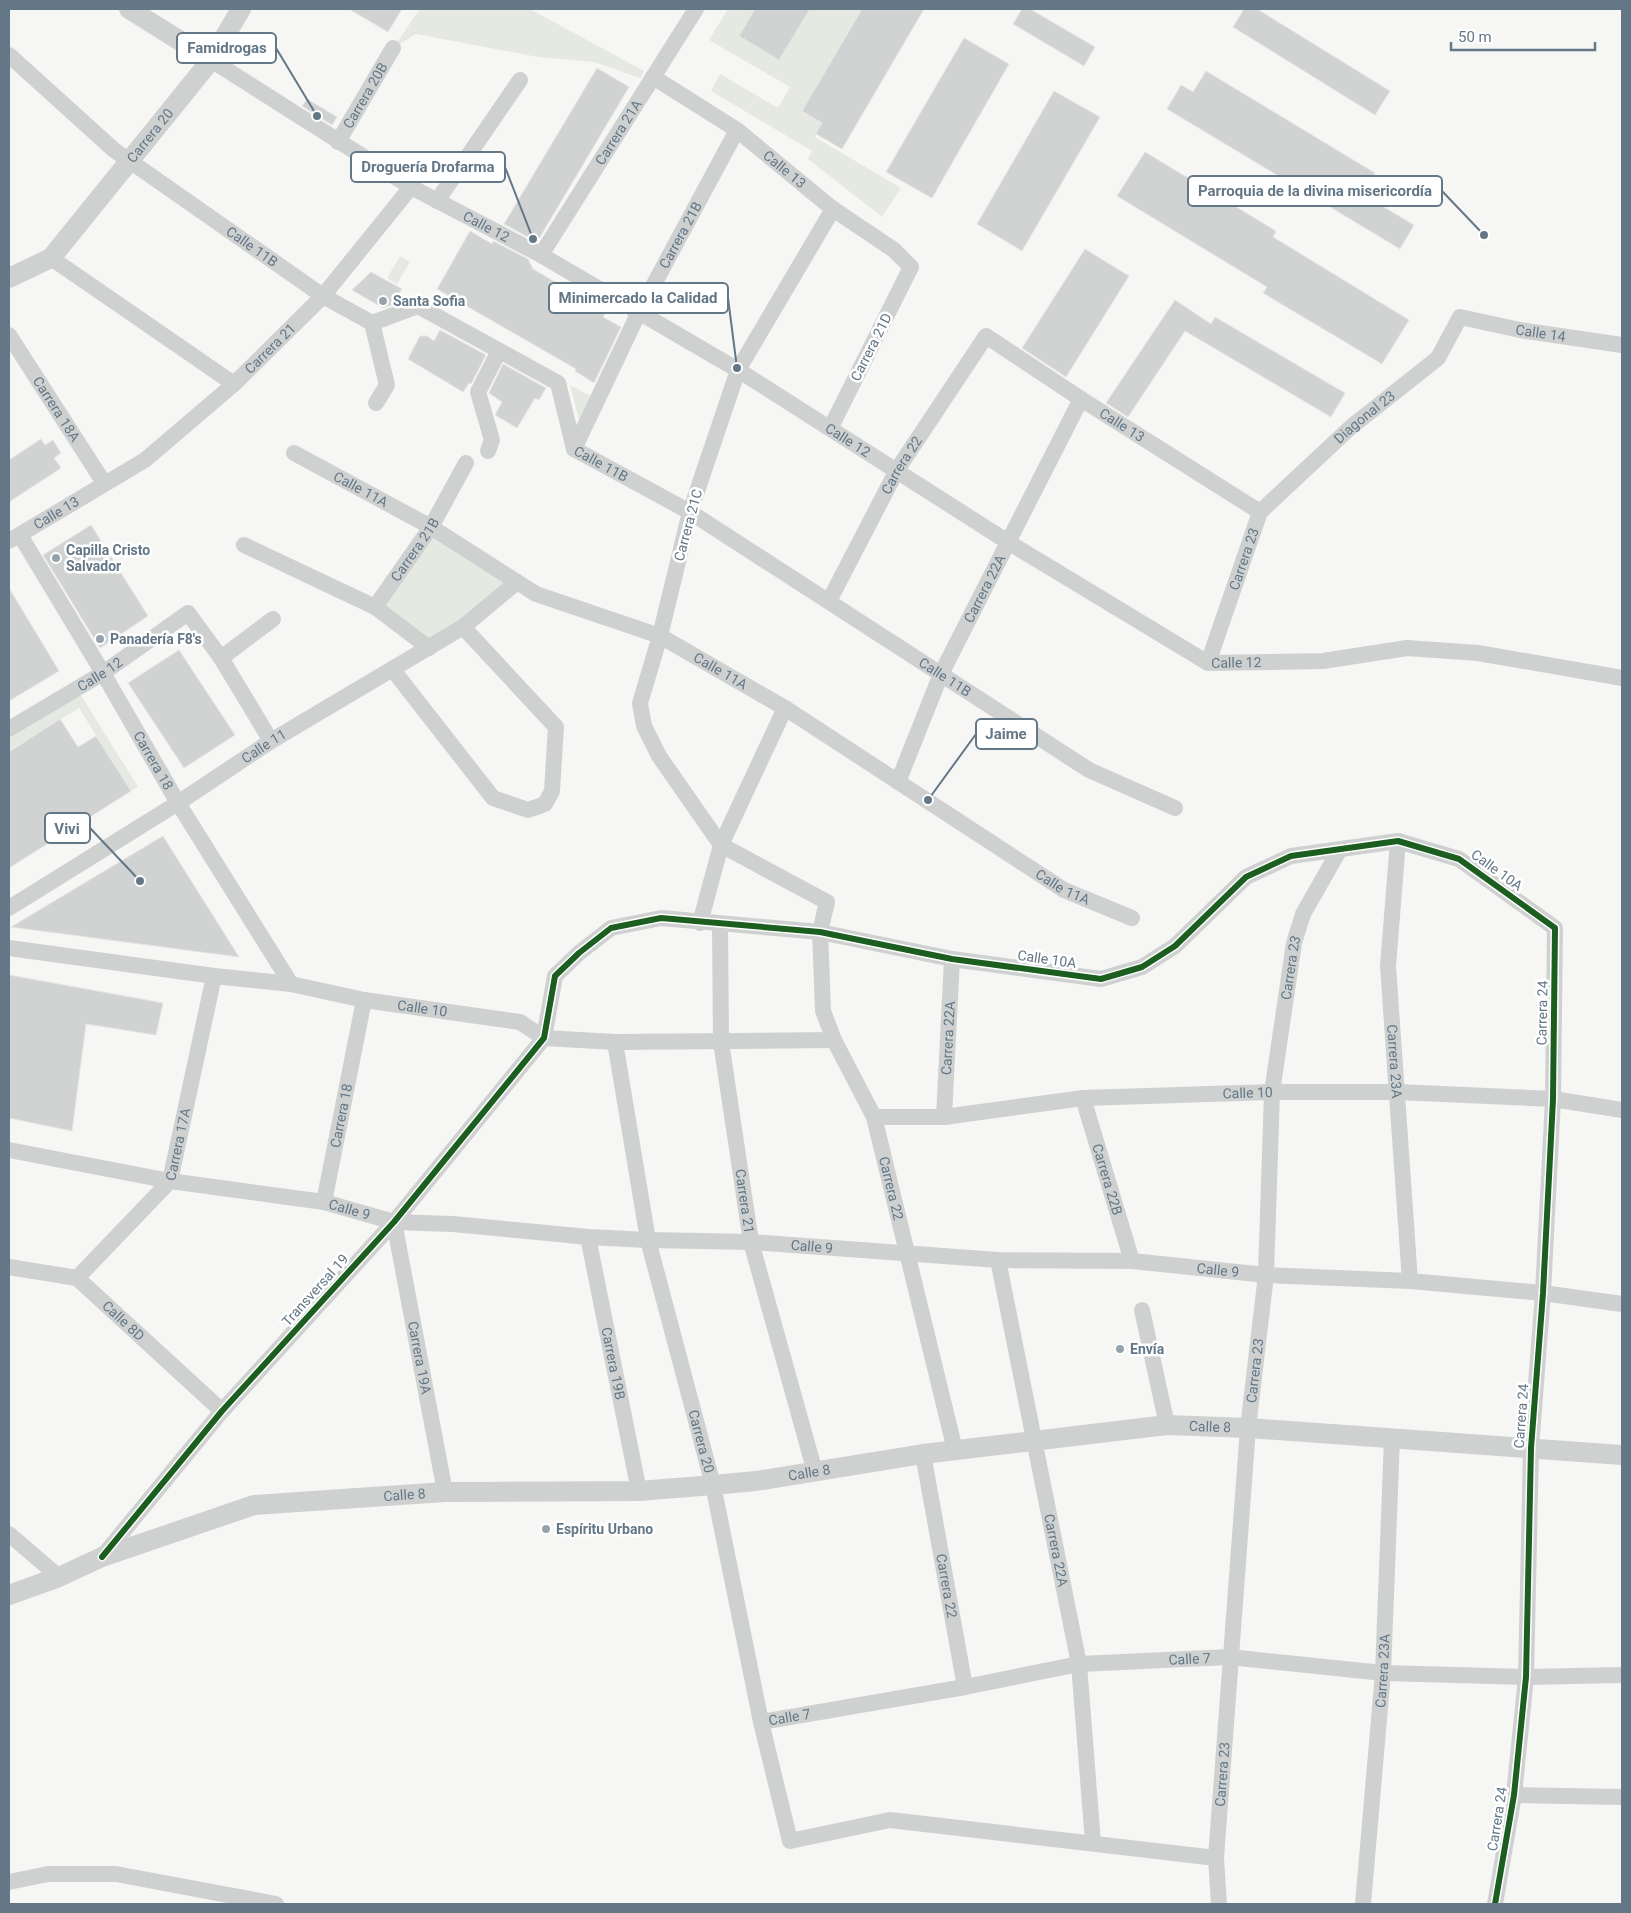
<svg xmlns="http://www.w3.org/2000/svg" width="1631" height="1913" font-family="Roboto,sans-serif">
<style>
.green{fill:#e6e9e2}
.building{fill:#d1d2d2;stroke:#e5e5e4}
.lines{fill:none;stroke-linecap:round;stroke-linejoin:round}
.minor{stroke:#cfd1d1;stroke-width:16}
.tertiary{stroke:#cfd1d1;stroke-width:20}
.cycleway-casing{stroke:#fff;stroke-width:9}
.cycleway{stroke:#1b5e20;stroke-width:6}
.poi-dot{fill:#96a3ad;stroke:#fff;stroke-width:2}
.labels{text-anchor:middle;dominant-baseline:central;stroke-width:5;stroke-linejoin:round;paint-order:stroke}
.street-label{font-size:14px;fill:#637787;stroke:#fff}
.poi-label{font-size:14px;font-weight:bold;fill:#637787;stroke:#fff;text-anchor:start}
.leader{fill:none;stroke:#637787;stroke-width:2}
.callout-dot{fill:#637787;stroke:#fff;stroke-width:2}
.callout{fill:#fff;stroke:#637787;stroke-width:2}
.callout-label{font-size:15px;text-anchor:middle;font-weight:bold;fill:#637787}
</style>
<rect width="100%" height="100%" fill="#f6f6f4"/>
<path class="green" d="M 420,9 L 530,9 L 644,71 L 640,78 L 594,62 L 538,57 L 416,34 L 393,48 Z
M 728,9 L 755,9 L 739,36 L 779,60 L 810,9 L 862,9 L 802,111 L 822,123 L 815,137 L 901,188 L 882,217 L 808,159 L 812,151 L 711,91 L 720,74 L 778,108 L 790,87 L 709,40 Z
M 400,256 L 410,262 L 397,284 L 387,278 Z
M 570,385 L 591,396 L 579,420 Z
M 431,527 L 517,582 L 429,648 L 375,607 Z
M 80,694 L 138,787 L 131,791 L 79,708 L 9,751 L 9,738 Z"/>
<path class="building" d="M 349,9 L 402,9 L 388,32 Z
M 755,9 L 810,9 L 779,60 L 739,36 Z
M 862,9 L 924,9 L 842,149 L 816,134 L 822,123 L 802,111 Z
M 1022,9 L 1030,9 L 1095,47 L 1084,66 L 1013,24 Z
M 1244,9 L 1257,9 L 1390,91 L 1375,115 L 1233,27 Z
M 964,38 L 1009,64 L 932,198 L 886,172 Z
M 597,68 L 629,87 L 537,242 L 504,224 Z
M 1206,71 L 1375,173 L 1362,194 L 1414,225 L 1400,249 L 1167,109 L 1181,85 L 1193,92 Z
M 1054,91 L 1100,117 L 1022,251 L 977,224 Z
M 307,99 L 337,117 L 332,125 L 302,106 Z
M 1145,152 L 1276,231 L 1273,237 L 1409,320 L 1382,364 L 1263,293 L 1267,287 L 1117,196 Z
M 470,231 L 492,244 L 493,241 L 528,259 L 533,269 L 606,312 L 603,317 L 621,327 L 594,383 L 575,371 L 576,369 L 437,289 Z
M 1085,249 L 1129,276 L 1066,377 L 1022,348 Z
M 371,272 L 402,289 L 392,305 L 383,308 L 352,290 Z
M 1175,300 L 1211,324 L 1215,317 L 1345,393 L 1331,417 L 1185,331 L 1128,417 L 1106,403 Z
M 440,330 L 486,355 L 471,384 L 469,383 L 463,392 L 408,359 L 420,336 L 427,336 L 434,341 Z
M 503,364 L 546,388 L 539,400 L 535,398 L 517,428 L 495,415 L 502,402 L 489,393 Z
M 41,439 L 45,445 L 53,440 L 61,453 L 54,458 L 61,468 L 9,502 L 9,460 Z
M 91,525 L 148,616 L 100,648 L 43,555 Z
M 9,588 L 59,671 L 9,701 Z
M 179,650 L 235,735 L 184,768 L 128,683 Z
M 60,719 L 78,747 L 96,736 L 131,791 L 9,868 L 9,752 Z
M 163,836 L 239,957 L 11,927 Z
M 9,975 L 163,1003 L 156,1035 L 86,1024 L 72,1131 L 9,1118 Z"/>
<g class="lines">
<g class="minor">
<path id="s1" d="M 9,55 L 114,150 L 323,296 L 372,323 L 418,306 L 558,383 L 574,449 L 690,512 L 1089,770 L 1175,808"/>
<path id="s2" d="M 211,60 L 411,187 L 541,255 L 738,370 L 1008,542 L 1208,663 L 1323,661 L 1407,648 L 1478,653 L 1622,678"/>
<path id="s3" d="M 653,77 L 737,130 L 833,209 L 894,250 L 911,267 L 831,427"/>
<path id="s4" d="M 338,142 L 393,48"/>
<path d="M 437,201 L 520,80"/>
<path id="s5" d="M 833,209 L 738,370 L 690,512 L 660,636 L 640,703 L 644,726 L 659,756 L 721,845 L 827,902 L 820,932 L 823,1011 L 834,1040 L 874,1117 L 955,1450"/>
<path id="s6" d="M 541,255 L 696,9"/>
<path d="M 51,258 L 234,384"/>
<path d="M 372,323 L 387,385 L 376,403"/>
<path id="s7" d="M 9,335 L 104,483"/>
<path id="s8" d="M 574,449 L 639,312 L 737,130"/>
<path d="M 488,451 L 492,440 L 478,392 L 499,351"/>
<path id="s9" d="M 294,453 L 431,527 L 536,594 L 660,636 L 785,708 L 1064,890 L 1132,918"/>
<path id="s10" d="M 20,535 L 103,673 L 178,803 L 291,984"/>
<path id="s11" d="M 9,541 L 145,460 L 234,384 L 323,296 L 411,187"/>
<path d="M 244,545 L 375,607 L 429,648"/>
<path id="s12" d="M 829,601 L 897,470 L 986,336 L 1081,399 L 1260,512"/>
<path id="s13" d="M 375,607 L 431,527 L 466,463"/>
<path d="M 221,658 L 273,619"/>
<path id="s14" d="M 1208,663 L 1260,512 L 1351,427 L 1438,358 L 1460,317 L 1520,330 L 1622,345"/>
<path d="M 393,670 L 493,798 L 528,810 L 545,804 L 552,791 L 556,727 L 463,627"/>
<path id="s15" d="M 9,729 L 103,673 L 188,613 L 221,658 L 271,741"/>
<path id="s16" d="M 898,782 L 941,674 L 1081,399"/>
<path id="s17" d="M 1398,841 L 1388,966 L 1410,1281"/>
<path id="s18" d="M 9,908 L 178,803 L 271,741 L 463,627 L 517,582"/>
<path d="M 700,923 L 721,845 L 785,708"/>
<path id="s19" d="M 720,924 L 721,1042 L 751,1242 L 815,1472"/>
<path id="s20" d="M 9,948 L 214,976 L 291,984 L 364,1000 L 520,1022 L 544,1038 L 615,1042 L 834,1040"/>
<path id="s21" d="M 615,1042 L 648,1240 L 713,1485 L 761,1722 L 790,1841 L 890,1820 L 1216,1858"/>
<path id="s22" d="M 1083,1098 L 1132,1261"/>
<path id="s23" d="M 874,1117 L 944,1117 L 1083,1098 L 1272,1092 L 1398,1092 L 1553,1099 L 1622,1110"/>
<path id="s24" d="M 944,1117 L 952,959"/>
<path id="s25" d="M 9,1150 L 170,1181 L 324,1202 L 394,1222 L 453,1224 L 588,1237 L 648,1240 L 751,1242 L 998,1260 L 1132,1261 L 1266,1275 L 1410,1281 L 1543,1293 L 1622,1304"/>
<path id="s26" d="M 324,1202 L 364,1000"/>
<path id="s27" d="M 394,1222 L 445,1492"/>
<path id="s28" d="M 588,1237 L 639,1491"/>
<path id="s29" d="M 998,1260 L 1079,1664 L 1093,1843"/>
<path id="s30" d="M 9,1267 L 77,1278 L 222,1411"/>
<path id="s31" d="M 77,1278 L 170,1181 L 214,976"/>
<path d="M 1142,1310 L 1167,1425"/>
<path id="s32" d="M 923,1454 L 965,1687"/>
<path d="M 9,1534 L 59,1577"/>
<path d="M 102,1557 L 222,1411 L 394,1222 L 544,1038 L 555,976 L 579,953 L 611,928 L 661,918 L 820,932 L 952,959 L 1101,979 L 1142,967 L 1175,946 L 1246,877 L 1291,856 L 1398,841 L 1459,859 L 1555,928 L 1553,1099 L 1543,1293 L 1531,1448 L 1526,1677 L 1514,1795 L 1495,1904"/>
<path id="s33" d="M 761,1722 L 965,1687 L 1079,1664 L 1229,1657 L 1383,1673 L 1526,1677 L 1622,1675"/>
<path d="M 1514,1795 L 1622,1797"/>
<path d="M 9,1882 L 48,1874 L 116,1874 L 276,1904"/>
<path id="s34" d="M 1219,1904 L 1216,1858 L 1248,1428 L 1266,1275 L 1272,1092 L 1294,943 L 1303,914 L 1340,849"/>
<path id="s35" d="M 1363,1904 L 1383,1673 L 1392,1438"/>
</g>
<g class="tertiary">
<path d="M 129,9 L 211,60"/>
<path id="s36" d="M 9,278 L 51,258 L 211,60 L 241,9"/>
<path id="s37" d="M 9,1595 L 59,1577 L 102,1557 L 254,1505 L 445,1492 L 639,1491 L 713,1485 L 756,1481 L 923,1454 L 1167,1425 L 1248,1428 L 1622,1455"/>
</g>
<g class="cycleway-casing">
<path id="cycleway" d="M 102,1557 L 222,1411 L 394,1222 L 544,1038 L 555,976 L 579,953 L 611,928 L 661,918 L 820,932 L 952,959 L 1101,979 L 1142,967 L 1175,946 L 1246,877 L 1291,856 L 1398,841 L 1459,859 L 1555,928 L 1553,1099 L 1543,1293 L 1531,1448 L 1526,1677 L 1514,1795 L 1495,1904"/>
</g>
<use href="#cycleway" class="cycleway"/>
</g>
<g class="poi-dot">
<circle cx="383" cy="301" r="5"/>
<circle cx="56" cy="558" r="5"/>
<circle cx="100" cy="639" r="5"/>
<circle cx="1120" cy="1349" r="5"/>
<circle cx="546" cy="1529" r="5"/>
</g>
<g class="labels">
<g class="street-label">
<text stroke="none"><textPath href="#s4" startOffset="54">Carrera 20B</textPath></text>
<text stroke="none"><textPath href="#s6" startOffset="145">Carrera 21A</textPath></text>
<text stroke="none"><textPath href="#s36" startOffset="204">Carrera 20</textPath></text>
<text stroke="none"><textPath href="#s3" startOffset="161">Calle 13</textPath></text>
<text stroke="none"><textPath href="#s2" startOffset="322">Calle 12</textPath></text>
<text stroke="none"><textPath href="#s8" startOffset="239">Carrera 21B</textPath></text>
<text stroke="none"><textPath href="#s1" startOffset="310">Calle 11B</textPath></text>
<text stroke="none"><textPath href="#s14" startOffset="524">Calle 14</textPath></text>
<text transform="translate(871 347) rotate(-63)">Carrera 21D</text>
<text stroke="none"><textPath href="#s11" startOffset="326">Carrera 21</textPath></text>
<text stroke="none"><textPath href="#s7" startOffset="88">Carrera 18A</textPath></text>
<text stroke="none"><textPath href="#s14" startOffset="301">Diagonal 23</textPath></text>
<text stroke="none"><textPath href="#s12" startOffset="471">Calle 13</textPath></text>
<text stroke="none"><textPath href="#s2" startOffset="742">Calle 12</textPath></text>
<text stroke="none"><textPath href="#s1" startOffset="760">Calle 11B</textPath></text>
<text stroke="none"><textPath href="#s12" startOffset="154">Carrera 22</textPath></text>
<text stroke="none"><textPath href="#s9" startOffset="76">Calle 11A</textPath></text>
<text stroke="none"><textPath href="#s11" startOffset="55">Calle 13</textPath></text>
<text transform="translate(688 525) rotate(-75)">Carrera 21C</text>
<text stroke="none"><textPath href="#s13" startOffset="70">Carrera 21B</textPath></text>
<text stroke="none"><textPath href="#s14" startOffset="110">Carrera 23</textPath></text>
<text stroke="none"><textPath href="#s16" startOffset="212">Carrera 22A</textPath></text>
<text stroke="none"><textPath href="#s2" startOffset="1194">Calle 12</textPath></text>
<text stroke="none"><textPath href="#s9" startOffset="481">Calle 11A</textPath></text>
<text stroke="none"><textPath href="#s15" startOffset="106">Calle 12</textPath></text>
<text stroke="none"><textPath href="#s1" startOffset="1165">Calle 11B</textPath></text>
<text stroke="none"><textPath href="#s18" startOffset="302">Calle 11</textPath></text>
<text stroke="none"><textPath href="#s10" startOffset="262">Carrera 18</textPath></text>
<text transform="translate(1497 870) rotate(36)">Calle 10A</text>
<text stroke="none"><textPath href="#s9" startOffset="886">Calle 11A</textPath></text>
<text transform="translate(1047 959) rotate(8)">Calle 10A</text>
<text stroke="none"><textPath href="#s34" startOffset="940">Carrera 23</textPath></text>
<text stroke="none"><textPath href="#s20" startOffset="418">Calle 10</textPath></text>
<text transform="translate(1542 1013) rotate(-89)">Carrera 24</text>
<text stroke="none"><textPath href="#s24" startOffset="79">Carrera 22A</textPath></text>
<text stroke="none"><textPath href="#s17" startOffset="221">Carrera 23A</textPath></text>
<text stroke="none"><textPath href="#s23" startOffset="375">Calle 10</textPath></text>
<text stroke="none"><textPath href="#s26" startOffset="88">Carrera 18</textPath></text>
<text stroke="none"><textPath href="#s31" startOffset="172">Carrera 17A</textPath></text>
<text stroke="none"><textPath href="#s22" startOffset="85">Carrera 22B</textPath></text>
<text stroke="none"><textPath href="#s5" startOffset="1121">Carrera 22</textPath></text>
<text stroke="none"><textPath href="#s19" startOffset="279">Carrera 21</textPath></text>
<text stroke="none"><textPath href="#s25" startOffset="346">Calle 9</textPath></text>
<text stroke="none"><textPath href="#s25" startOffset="811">Calle 9</textPath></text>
<text stroke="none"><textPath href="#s25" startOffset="1218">Calle 9</textPath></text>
<text transform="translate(315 1290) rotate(-48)">Transversal 19</text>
<text stroke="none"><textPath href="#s30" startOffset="132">Calle 8D</textPath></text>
<text stroke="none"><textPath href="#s27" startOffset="138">Carrera 19A</textPath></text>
<text stroke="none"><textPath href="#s28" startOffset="129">Carrera 19B</textPath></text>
<text stroke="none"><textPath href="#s34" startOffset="535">Carrera 23</textPath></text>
<text transform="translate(1521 1416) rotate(-86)">Carrera 24</text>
<text stroke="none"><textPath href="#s37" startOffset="1222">Calle 8</textPath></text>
<text stroke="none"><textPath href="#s21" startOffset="409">Carrera 20</textPath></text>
<text stroke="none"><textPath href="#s37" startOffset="818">Calle 8</textPath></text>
<text stroke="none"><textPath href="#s37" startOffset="412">Calle 8</textPath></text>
<text stroke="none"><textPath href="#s29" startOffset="296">Carrera 22A</textPath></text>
<text stroke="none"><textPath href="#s32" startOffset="134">Carrera 22</textPath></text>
<text stroke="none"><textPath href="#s33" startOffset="434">Calle 7</textPath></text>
<text stroke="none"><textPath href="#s35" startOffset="234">Carrera 23A</textPath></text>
<text stroke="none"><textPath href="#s33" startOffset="29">Calle 7</textPath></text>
<text stroke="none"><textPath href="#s34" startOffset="130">Carrera 23</textPath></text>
<text transform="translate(1497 1819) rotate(-81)">Carrera 24</text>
</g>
<g class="poi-label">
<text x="393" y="301">Santa Sofia</text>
<text x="66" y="550">Capilla Cristo<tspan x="66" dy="16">Salvador</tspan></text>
<text x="110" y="639">Panadería F8's</text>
<text x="1130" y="1349">Envía</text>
<text x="556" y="1529">Espíritu Urbano</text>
</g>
</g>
<path class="leader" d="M317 116L276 48M533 239L505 167M1484 235L1442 191M737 368L728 298M928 800L976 734M140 881L90 828"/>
<g class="callout-dot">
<circle cx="317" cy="116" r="5"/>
<circle cx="533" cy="239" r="5"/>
<circle cx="1484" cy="235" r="5"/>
<circle cx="737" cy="368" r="5"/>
<circle cx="928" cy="800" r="5"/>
<circle cx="140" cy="881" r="5"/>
</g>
<g class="callout">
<rect x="177" y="33" width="99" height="30" rx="5"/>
<rect x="351" y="152" width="154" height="30" rx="5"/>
<rect x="1188" y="176" width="254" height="30" rx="5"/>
<rect x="549" y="283" width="179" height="30" rx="5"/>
<rect x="976" y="719" width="61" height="30" rx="5"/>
<rect x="45" y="813" width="45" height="30" rx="5"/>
</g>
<g class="callout-label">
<text x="227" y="53">Famidrogas</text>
<text x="428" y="172">Droguería Drofarma</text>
<text x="1315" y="196">Parroquia de la divina misericordía</text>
<text x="638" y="303">Minimercado la Calidad</text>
<text x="1006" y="739">Jaime</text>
<text x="67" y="834">Vivi</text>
</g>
<rect width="1631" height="1913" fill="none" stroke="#637787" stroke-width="20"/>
<path d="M1451 42v8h144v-8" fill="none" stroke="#637787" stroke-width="2.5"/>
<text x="1458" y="42" font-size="15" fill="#637787" stroke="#ffffff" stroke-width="4" paint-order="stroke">50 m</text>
</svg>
